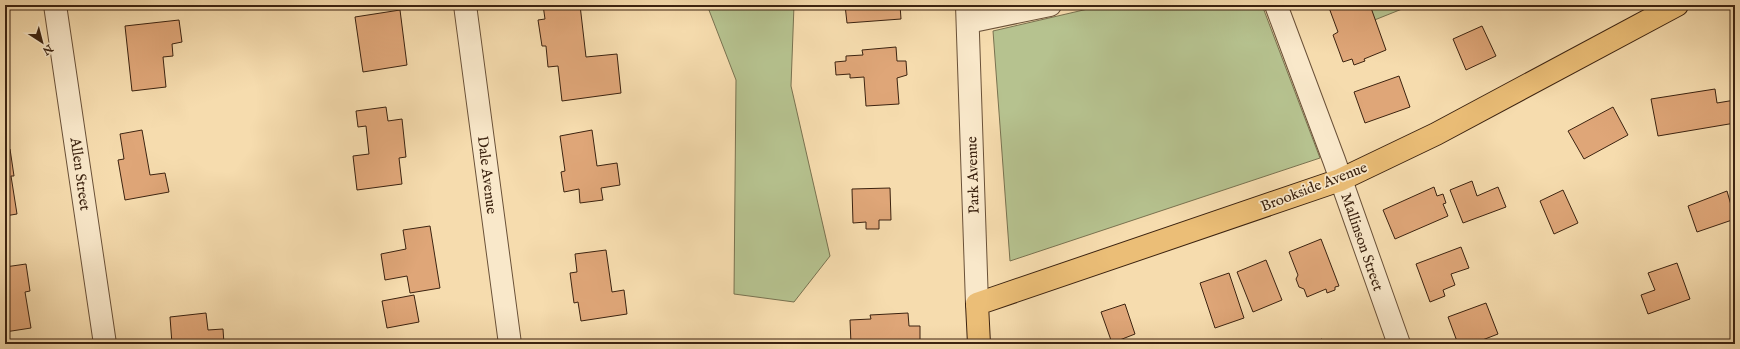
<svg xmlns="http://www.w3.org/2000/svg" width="1740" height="349" font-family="'IM FELL English',serif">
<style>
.green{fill:#b6c28f;stroke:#797250}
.building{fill:#dfa678;stroke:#3c2310}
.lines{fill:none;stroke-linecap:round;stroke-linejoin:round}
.minor-casing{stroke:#6a5138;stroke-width:24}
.major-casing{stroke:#3c2310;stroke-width:24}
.minor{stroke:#f9e8ca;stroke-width:22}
.major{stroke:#ebbe77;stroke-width:22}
.labels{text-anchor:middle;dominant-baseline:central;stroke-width:3.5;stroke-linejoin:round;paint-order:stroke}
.street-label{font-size:15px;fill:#3c2310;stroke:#f9e8ca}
</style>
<rect width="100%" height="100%" fill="#f6dcae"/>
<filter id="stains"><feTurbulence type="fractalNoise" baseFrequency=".005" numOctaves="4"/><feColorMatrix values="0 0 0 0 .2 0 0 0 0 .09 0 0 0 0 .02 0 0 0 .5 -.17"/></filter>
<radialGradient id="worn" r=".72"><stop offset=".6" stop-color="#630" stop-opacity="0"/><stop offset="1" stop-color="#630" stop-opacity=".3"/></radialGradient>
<path class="green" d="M 707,5 L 794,5 L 791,86 L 830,256 L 794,302 L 734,294 L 736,80 Z
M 1105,5 L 1262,5 L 1320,158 L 1010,261 L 993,31 Z
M 1351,5 L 1412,5 L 1367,23 Z"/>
<path class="building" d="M 543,5 L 580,5 L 586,57 L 617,54 L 621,93 L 562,101 L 558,66 L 548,67 L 546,46 L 542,46 L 538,20 L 545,19 Z
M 845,5 L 900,5 L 901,19 L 847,23 Z
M 1328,5 L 1370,5 L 1386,50 L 1364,59 L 1365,61 L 1354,65 L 1352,59 L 1343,62 L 1333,35 L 1338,32 Z
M 400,10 L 407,65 L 363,72 L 355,17 Z
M 179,20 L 182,42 L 172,44 L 173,56 L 163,57 L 166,87 L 132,91 L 125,26 Z
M 1482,26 L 1496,56 L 1466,70 L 1453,39 Z
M 896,47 L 897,61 L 906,61 L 907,75 L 897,78 L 899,104 L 866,106 L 864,77 L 850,78 L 850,74 L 836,75 L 835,62 L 846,61 L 846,56 L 863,55 L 862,50 Z
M 1399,76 L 1410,107 L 1365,123 L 1354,92 Z
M 1715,89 L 1717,103 L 1735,100 L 1735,123 L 1658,136 L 1651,99 Z
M 386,107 L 388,121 L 402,119 L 406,157 L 399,158 L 402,184 L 357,190 L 353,156 L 369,154 L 366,126 L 358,127 L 356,111 Z
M 1613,107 L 1628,135 L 1584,159 L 1568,131 Z
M 142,130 L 150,175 L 165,173 L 169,192 L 125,200 L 118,160 L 124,159 L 120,134 Z
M 592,130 L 597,166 L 617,163 L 620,185 L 601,188 L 603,200 L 580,203 L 579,189 L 564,192 L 561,172 L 565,171 L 560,136 Z
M 10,149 L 14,176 L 11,176 L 17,214 L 5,216 L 5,150 Z
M 1472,181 L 1477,196 L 1498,187 L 1506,207 L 1463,223 L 1450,190 Z
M 1434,187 L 1437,196 L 1443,194 L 1446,203 L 1443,204 L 1448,216 L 1395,239 L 1383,210 Z
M 890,188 L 891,220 L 879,220 L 879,229 L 866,229 L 866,222 L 853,223 L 852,189 Z
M 1563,190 L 1578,223 L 1554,234 L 1540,201 Z
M 1727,191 L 1735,219 L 1697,232 L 1688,206 Z
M 430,226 L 440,288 L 410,293 L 407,276 L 385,280 L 381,254 L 406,249 L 403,230 Z
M 1321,239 L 1339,286 L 1335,287 L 1335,290 L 1327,293 L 1326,289 L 1307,297 L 1304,289 L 1299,287 L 1296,279 L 1298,275 L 1289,252 Z
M 1461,247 L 1469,268 L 1451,274 L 1455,285 L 1443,290 L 1445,296 L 1430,302 L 1416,264 Z
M 606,250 L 612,292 L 624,290 L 627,314 L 581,321 L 578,302 L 574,303 L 570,273 L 577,272 L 575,254 Z
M 1266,260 L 1282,300 L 1253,312 L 1237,272 Z
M 1677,263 L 1690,299 L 1648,314 L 1641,295 L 1655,290 L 1648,273 Z
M 26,264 L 30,291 L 25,292 L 31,328 L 5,332 L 5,267 Z
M 1229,273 L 1244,318 L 1215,328 L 1200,283 Z
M 414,295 L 419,322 L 387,328 L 382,301 Z
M 1486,303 L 1498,334 L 1472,344 L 1458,344 L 1448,317 Z
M 1125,304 L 1135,334 L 1112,343 L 1101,312 Z
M 206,313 L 208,330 L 223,329 L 224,344 L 172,344 L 170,317 Z
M 908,313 L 909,326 L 920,326 L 920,344 L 851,344 L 850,320 L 871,319 L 870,315 Z
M 1322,339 L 1323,344 L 1309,344 Z"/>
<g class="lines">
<g class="minor-casing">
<path id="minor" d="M 55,5 L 105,344
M 465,5 L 510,344
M 967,5 L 977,304
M 1276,5 L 1334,160 L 1399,344
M 968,22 L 1050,5"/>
</g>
<g class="major-casing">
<path id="major" d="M 979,344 L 977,304 L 1340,180 L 1436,134 L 1677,5"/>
</g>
<use href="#minor" class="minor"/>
<use href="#major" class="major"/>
</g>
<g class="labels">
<g class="street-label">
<text transform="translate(80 174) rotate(82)">Allen Street</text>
<text transform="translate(487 175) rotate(83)">Dale Avenue</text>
<text transform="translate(973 175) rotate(-92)">Park Avenue</text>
<text transform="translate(1314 187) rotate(-21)">Brookside Avenue</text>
<text transform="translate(1362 242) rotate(71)">Mallinson Street</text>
</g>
</g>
<rect width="1740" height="349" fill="none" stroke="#f6dcae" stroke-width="20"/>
<rect x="6" y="6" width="1728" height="337" fill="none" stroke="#3c2310" stroke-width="2"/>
<rect x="10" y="10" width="1720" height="329" fill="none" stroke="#3c2310"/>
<g transform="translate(42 42) rotate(144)" stroke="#f9e8ca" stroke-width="3" paint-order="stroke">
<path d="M0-3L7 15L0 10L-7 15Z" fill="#3c2310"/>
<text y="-6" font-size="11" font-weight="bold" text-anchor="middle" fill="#3c2310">N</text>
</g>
<rect width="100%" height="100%" filter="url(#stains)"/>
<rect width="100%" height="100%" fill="url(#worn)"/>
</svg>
